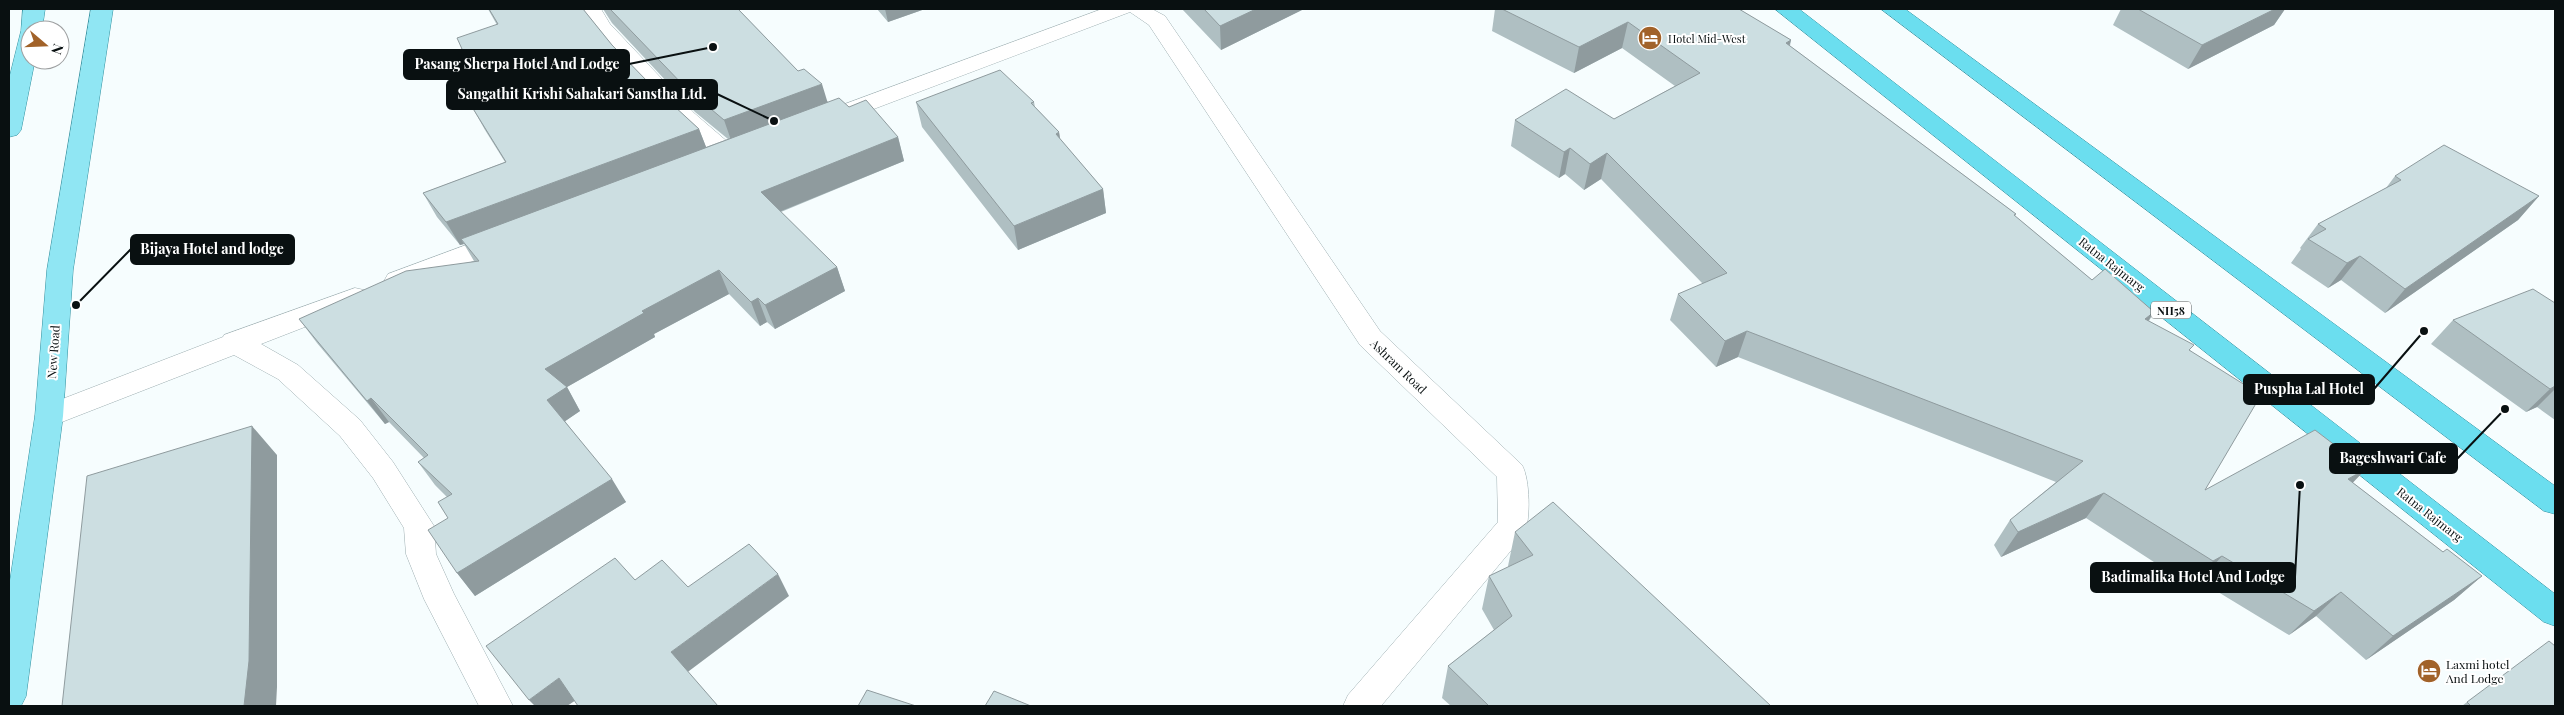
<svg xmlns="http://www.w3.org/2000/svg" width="2564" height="715" font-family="'Playfair Display',serif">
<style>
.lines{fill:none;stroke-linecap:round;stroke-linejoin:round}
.minor-casing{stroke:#9daeb1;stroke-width:1}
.primary-casing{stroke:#31909f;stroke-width:1}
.trunk-casing{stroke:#31909f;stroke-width:1}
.minor{fill:#fff;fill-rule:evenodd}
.primary{fill:#90e6f3;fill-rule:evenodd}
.trunk{fill:#6bdeef;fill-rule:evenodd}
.wall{fill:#afbfc2}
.shaded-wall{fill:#8f9b9e}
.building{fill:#ccdee1;stroke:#8f9b9e}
.labels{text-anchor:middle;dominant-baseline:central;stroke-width:4;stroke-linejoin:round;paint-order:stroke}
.far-poi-label{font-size:11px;fill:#091011;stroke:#fff;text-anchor:start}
.shield{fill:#fff;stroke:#535858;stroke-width:1}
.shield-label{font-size:11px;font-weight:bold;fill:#091011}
.street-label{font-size:12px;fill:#091011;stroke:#fff}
.poi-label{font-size:12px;fill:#091011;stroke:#fff;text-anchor:start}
.leader{fill:none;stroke:#091011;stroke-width:2}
.callout-dot{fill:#091011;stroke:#fff;stroke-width:2}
.callout{fill:#091011;stroke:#091011;stroke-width:2}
.callout-label{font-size:14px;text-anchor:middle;font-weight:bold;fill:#fff}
</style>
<rect width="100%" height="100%" fill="#f6fdfe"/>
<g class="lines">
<g class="minor-casing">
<path id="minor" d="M 579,9 L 601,9 L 610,24 L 694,113 L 737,150 L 741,155 C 734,166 714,171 701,168 L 698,162 L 701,156 L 712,153 C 667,114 611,59 579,9 Z
M 1102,9 L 1152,9 L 1165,16 L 1380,331 L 1522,465 C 1530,479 1531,520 1524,535 L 1381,706 L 1343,706 L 1348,695 L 1498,522 L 1497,477 L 1360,345 L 1149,25 L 1130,12 L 842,121 L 834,123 L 826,121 L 822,116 L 826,111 Z
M 504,231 L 513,234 L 517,240 L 513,246 L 397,290 L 388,288 L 384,281 L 388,274 Z
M 355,288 L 364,290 L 368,297 L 364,304 L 261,344 L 298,365 L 360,420 L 393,462 L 434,526 L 436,554 L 454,594 L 513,706 L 479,706 L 424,599 L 406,554 L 404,528 L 373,478 L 340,436 L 278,379 L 234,355 L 49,427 L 39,424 L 35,416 L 39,408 L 223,337 L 224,335 Z"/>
</g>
<g class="primary-casing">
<path id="primary" d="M 23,9 L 45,9 L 42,30 L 30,30 L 30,60 L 35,60 L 21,130 L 17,135 L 9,137 L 9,79 L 21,31 Z
M 91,9 L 113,9 L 73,270 L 63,416 L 26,696 L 21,706 L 9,706 L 9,587 L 35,416 L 47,270 Z"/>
</g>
<g class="trunk-casing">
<path id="trunk" d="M 1775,9 L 1799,9 L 2555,594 L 2555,626 L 2544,622 Z
M 1881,9 L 1905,9 L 2555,486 L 2555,514 L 2544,511 Z"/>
</g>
<use href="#minor" class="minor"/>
<use href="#primary" class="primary"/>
<use href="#trunk" class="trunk"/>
</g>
<path class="wall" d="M 488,9 L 583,9 L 612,45 L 648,82 L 699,129 L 706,147 L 728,139 L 695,112 L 612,23 L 603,9 L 738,9 L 828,102 L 849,107 L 898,137 L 904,161 L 781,212 L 837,267 L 845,291 L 775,329 L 767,322 L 760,326 L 729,294 L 654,334 L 655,337 L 567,387 L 580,411 L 565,421 L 626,502 L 475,596 L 457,573 L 448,518 L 447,497 L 435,485 L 418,462 L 424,458 L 389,422 L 385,424 L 317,343 L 299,319 L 474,261 L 464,244 L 460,245 L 437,217 L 423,193 L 505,162 L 485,130 L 472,107 L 479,104 L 461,77 L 449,54 L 462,49 L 497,25 Z
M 877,9 L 925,9 L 888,22 Z
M 1182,9 L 1304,9 L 1221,50 Z
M 1495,9 L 1742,9 L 1742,11 L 1791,40 L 1790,46 L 2016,214 L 2015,216 L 2092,280 L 2154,312 L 2149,321 L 2191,351 L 2205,490 L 2353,483 L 2443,552 L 2482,576 L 2454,600 L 2366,660 L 2316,616 L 2289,635 L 2200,581 L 2191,586 L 2086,518 L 2001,557 L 1994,545 L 2010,520 L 2056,482 L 1738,357 L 1716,367 L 1670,320 L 1678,294 L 1703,284 L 1601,179 L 1584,190 L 1565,174 L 1559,178 L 1511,146 L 1515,120 L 1614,119 L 1675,86 L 1622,48 L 1574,73 L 1492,31 Z
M 2121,9 L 2285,9 L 2274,25 L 2188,69 L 2113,25 Z
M 916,102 L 1034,102 L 1035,107 L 1059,132 L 1060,139 L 1103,189 L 1106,213 L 1018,250 L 922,127 Z
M 2395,176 L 2539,196 L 2518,220 L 2385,313 L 2341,280 L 2328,288 L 2291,263 L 2301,249 L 2300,248 L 2318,224 L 2386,188 Z
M 2555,303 L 2555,420 L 2537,407 L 2526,412 L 2431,344 L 2453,320 Z
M 1515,532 L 1771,706 L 1451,706 L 1442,698 L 1448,666 L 1494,630 L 1482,609 L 1489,576 L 1509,567 L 1508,566 Z
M 2467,702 L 2555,706 L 2462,706 Z"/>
<path class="shaded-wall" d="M 885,9 L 925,9 L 888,22 Z
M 1256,9 L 1304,9 L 1221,50 L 1220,26 Z
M 2275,9 L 2285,9 L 2274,25 L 2188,69 L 2202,45 Z
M 1628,22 L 1622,48 L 1574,73 L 1579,47 Z
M 1791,40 L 1783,66 L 1786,43 Z
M 822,84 L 829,107 L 732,143 L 724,120 Z
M 699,129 L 708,152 L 461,239 L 464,244 L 460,245 L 446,222 Z
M 1059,132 L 1063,157 L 1056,134 Z
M 898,137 L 904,161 L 769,216 L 761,192 Z
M 1570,148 L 1565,174 L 1559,178 L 1564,152 Z
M 1607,153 L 1601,179 L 1584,190 L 1590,164 Z
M 1103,189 L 1106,213 L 1018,250 L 1014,226 Z
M 2539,196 L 2518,220 L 2385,313 L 2405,289 Z
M 2360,256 L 2341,280 L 2328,288 L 2347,263 Z
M 837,267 L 845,291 L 775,329 L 765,305 Z
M 719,270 L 729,294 L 654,334 L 655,337 L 567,387 L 580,411 L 561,424 L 547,400 L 545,369 L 642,311 Z
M 758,298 L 767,322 L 760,326 L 751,302 Z
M 2154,312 L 2137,338 L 2145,319 Z
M 1747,331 L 1738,357 L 1716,367 L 1725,341 Z
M 2555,386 L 2555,389 L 2537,407 L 2526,412 L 2550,389 Z
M 371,398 L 389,422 L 385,424 L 367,401 Z
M 252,426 L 277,455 L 277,687 L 276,706 L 244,706 Z
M 2366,469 L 2342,494 L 2348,479 Z
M 612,479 L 626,502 L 475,596 L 457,573 Z
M 2104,493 L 2086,518 L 2001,557 L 2018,532 Z
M 2222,556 L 2200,581 L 2191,586 L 2213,561 Z
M 778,574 L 789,596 L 685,674 L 671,652 Z
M 2482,576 L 2454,600 L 2366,660 L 2393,636 Z
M 2341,592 L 2316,616 L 2289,635 L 2314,611 Z
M 559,678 L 576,700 L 567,706 L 535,706 L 529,700 Z"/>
<path class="building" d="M 489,9 L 583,9 L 612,45 L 648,82 L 699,129 L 446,222 L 423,193 L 506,162 L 472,107 L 481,104 L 449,54 L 462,49 L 457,38 L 498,24 Z
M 610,9 L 738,9 L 798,71 L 804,69 L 822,84 L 724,120 L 686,88 Z
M 1204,9 L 1256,9 L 1220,26 Z
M 1502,9 L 1739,9 L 1791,40 L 1786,43 L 2016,214 L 2014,215 L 2092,280 L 2105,269 L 2154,312 L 2145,319 L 2194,345 L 2189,350 L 2261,395 L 2205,490 L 2315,430 L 2366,469 L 2348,479 L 2443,552 L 2447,549 L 2482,576 L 2393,636 L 2341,592 L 2314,611 L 2222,556 L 2213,561 L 2104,493 L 2018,532 L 2010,520 L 2083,461 L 1747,331 L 1725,341 L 1678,294 L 1727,273 L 1607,153 L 1590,164 L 1570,148 L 1564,152 L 1515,120 L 1566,89 L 1614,119 L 1700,73 L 1628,22 L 1579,47 Z
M 2138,9 L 2275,9 L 2202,45 Z
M 1000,70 L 1034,102 L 1031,103 L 1059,132 L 1056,134 L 1103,189 L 1014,226 L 916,102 Z
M 839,98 L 849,107 L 866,100 L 898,137 L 761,192 L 837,267 L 765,305 L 758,298 L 751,302 L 719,270 L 642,311 L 644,313 L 545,369 L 567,387 L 547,400 L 612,479 L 457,573 L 428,530 L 448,518 L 438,502 L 452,494 L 418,462 L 428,455 L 371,398 L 367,401 L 299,319 L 406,271 L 479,261 L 461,239 Z
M 2444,145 L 2539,196 L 2405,289 L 2360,256 L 2347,263 L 2308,239 L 2326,229 L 2318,224 L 2401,180 L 2395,176 Z
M 2533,289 L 2555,303 L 2555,386 L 2550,389 L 2453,320 Z
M 252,426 L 249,661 L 244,706 L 62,706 L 87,476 Z
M 1553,502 L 1771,706 L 1489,706 L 1448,666 L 1512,616 L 1489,576 L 1533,555 L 1515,532 Z
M 749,544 L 778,574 L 671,652 L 718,706 L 578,706 L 559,678 L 529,700 L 486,646 L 615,558 L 635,580 L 662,560 L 688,587 Z
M 2549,641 L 2555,646 L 2555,706 L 2471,706 L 2467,702 Z
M 867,690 L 916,706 L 858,706 Z
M 994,691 L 1031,706 L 985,706 Z"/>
<defs>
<g id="hotel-disc" transform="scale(1.25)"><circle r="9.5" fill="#a16229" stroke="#fff"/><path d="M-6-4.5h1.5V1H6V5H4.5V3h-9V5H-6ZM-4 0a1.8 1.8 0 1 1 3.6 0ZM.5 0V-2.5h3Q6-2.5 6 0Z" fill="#fff"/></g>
</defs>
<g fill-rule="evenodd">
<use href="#hotel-disc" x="1650" y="38"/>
<use href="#hotel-disc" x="2429" y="671"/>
</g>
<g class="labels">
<g class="far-poi-label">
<text x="1668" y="38">Hotel Mid-West</text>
</g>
<rect class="shield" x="2151" y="301.5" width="40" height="17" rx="4"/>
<g class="shield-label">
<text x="2171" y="310">NH58</text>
</g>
<g class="street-label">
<text transform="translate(2112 264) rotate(38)">Ratna Rajmarg</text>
<text transform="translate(53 352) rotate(-86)">New Road</text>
<text transform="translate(1399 366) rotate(44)">Ashram Road</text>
<text transform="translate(2430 514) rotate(38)">Ratna Rajmarg</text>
</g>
<g class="poi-label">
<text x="2446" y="664">Laxmi hotel<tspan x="2446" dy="14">And Lodge</tspan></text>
</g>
</g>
<path class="leader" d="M713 47L629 64M774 121L717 94M76 305L131 249M2424 331L2374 389M2505 409L2457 459M2300 485L2295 577"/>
<g class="callout-dot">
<circle cx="713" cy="47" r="5"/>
<circle cx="774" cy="121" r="5"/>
<circle cx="76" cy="305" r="5"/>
<circle cx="2424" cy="331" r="5"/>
<circle cx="2505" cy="409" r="5"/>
<circle cx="2300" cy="485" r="5"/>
</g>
<g class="callout">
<rect x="404" y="50" width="225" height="29" rx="5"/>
<rect x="447" y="80" width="270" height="29" rx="5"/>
<rect x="131" y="235" width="163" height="29" rx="5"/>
<rect x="2244" y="375" width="130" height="29" rx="5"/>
<rect x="2330" y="444" width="127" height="29" rx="5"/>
<rect x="2091" y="563" width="204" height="29" rx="5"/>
</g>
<g class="callout-label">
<text x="517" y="69">Pasang Sherpa Hotel And Lodge</text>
<text x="582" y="99">Sangathit Krishi Sahakari Sanstha Ltd.</text>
<text x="212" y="254">Bijaya Hotel and lodge</text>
<text x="2309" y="394">Puspha Lal Hotel</text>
<text x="2393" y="463">Bageshwari Cafe</text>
<text x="2193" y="582">Badimalika Hotel And Lodge</text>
</g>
<rect width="2564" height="715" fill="none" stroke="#091011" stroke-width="20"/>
<g transform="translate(45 45) rotate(109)"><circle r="24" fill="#ffffff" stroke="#9d9fa0"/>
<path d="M0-4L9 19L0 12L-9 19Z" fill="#a16229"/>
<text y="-8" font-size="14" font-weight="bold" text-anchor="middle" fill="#091011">N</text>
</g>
</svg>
